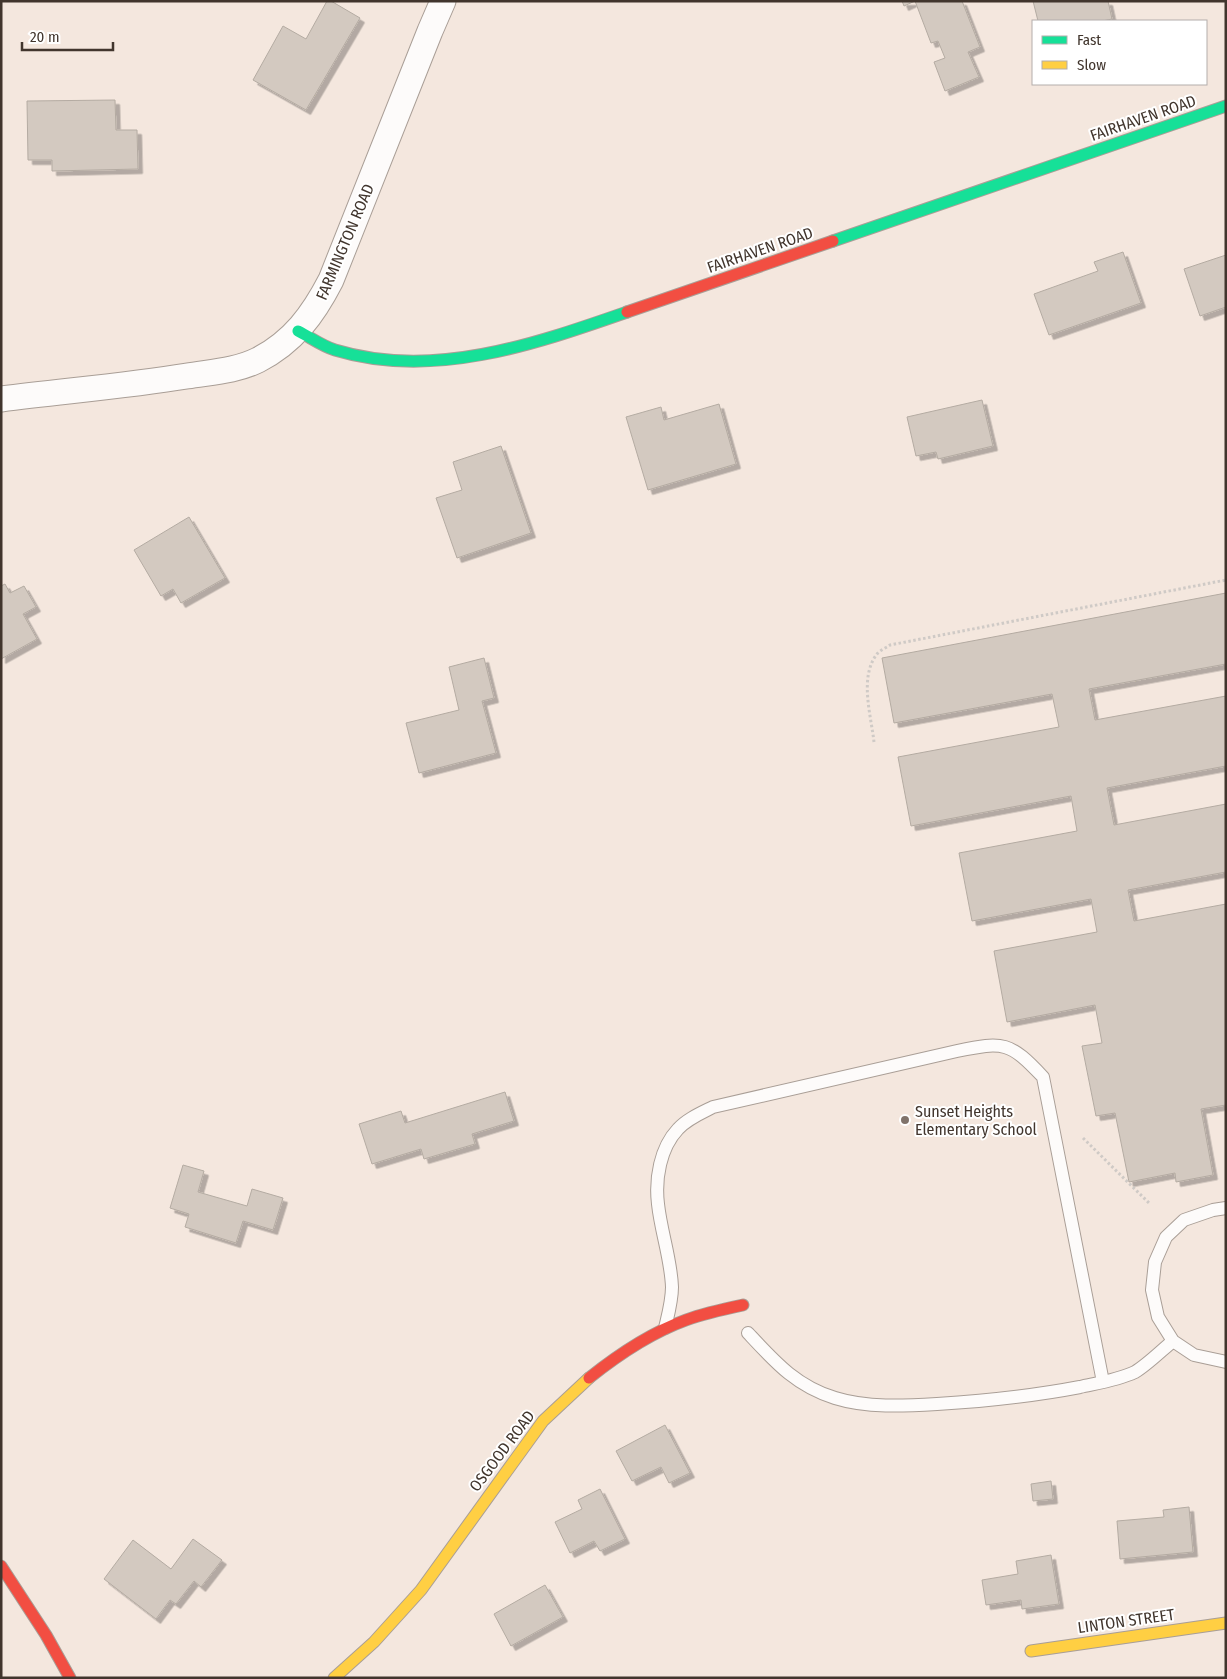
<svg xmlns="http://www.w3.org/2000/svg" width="1227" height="1679" font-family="'Fira Sans Condensed',sans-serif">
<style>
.building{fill:#d3c9c0;stroke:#b4aba2;filter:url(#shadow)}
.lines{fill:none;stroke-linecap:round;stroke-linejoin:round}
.lane-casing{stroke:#a99e96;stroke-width:14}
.street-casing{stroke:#a99e96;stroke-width:27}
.fast-casing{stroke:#a99e96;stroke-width:13}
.slow-casing{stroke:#a99e96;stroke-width:13}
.jam-casing{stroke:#a99e96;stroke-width:13}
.path{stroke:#cfcac6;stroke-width:3;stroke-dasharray:2.5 2.5;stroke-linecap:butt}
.lane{stroke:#fdfbfa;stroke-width:12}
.street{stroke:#fdfbfa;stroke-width:25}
.fast{stroke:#16e098;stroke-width:11}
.slow{stroke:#ffcf43;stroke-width:11}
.jam{stroke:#f24e42;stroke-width:11}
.poi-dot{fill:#80736b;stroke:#fff;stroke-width:2}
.labels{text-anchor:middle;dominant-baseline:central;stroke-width:4;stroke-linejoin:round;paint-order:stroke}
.street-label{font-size:16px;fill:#41352d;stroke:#fff}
.poi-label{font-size:16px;fill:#41352d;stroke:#fff;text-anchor:start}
</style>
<defs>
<filter id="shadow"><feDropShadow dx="4.5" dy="4.5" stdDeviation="0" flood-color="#0004"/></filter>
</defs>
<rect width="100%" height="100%" fill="#f4e7de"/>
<path class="building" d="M 327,1 L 331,1 L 360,18 L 306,110 L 253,80 L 283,26 L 306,39 Z
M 902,1 L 962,1 L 980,47 L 968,52 L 979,77 L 945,91 L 934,62 L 945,58 L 938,41 L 931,43 L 915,1 L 904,6 Z
M 1033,1 L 1108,1 L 1112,19 L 1102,21 L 1038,21 Z
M 115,100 L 116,130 L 137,130 L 138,169 L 52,171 L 52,160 L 28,160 L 27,101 Z
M 1123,252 L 1141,303 L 1049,335 L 1034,294 L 1098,271 L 1094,262 Z
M 1226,255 L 1226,307 L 1200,316 L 1184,269 Z
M 982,400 L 993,446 L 938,459 L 936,452 L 916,456 L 907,417 Z
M 719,404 L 736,464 L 648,490 L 626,417 L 661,407 L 664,420 Z
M 501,446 L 531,533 L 457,558 L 436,498 L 462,490 L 453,462 Z
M 189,517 L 225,578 L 181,603 L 173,589 L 161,596 L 134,550 Z
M 5,584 L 10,593 L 24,586 L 36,607 L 23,614 L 37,639 L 1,659 L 1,586 Z
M 1226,593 L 1226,664 L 1089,689 L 1095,720 L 1226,696 L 1226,766 L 1107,788 L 1114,825 L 1226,804 L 1226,872 L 1128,890 L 1134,921 L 1226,904 L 1226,1105 L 1201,1109 L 1213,1175 L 1176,1182 L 1175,1173 L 1129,1182 L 1115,1113 L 1096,1116 L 1082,1046 L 1102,1043 L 1095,1005 L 1007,1022 L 994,951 L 1097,932 L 1091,899 L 972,921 L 959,853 L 1077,831 L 1071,796 L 911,826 L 898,757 L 1059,727 L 1052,694 L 894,723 L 882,658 Z
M 484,658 L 494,698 L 482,701 L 496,753 L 419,773 L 406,723 L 459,710 L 449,667 Z
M 505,1092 L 514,1121 L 472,1134 L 475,1144 L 424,1159 L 421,1149 L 372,1164 L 359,1124 L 401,1111 L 405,1123 Z
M 183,1165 L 204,1171 L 198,1192 L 247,1206 L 252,1189 L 283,1198 L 273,1230 L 243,1221 L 236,1243 L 185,1227 L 189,1214 L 170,1208 Z
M 665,1425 L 690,1473 L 669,1483 L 661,1467 L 632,1481 L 616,1451 Z
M 1051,1481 L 1053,1499 L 1033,1501 L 1031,1484 Z
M 600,1489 L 625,1539 L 600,1551 L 594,1541 L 570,1553 L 555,1522 L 582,1509 L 578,1500 Z
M 1189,1507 L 1193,1552 L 1120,1559 L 1117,1521 L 1164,1517 L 1163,1510 Z
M 193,1539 L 222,1560 L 201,1587 L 194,1581 L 176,1604 L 170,1600 L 156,1619 L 104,1579 L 133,1540 L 171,1569 Z
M 1051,1555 L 1059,1604 L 1022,1609 L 1021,1600 L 986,1605 L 982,1580 L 1018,1574 L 1016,1561 Z
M 545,1585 L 563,1617 L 511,1646 L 494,1614 Z"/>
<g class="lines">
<g class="lane-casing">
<path id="lane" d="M 1226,1208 L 1213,1210 L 1184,1220 L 1166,1237 L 1155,1262 L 1152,1290 L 1158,1317 L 1173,1341 L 1194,1355 L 1226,1362
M 665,1328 C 668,1315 672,1301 672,1287 C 671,1259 661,1232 658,1204 C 655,1179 660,1148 678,1129 C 687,1119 701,1113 713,1107 L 957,1051 C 1004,1041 1010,1042 1043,1077 L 1103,1382
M 748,1333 C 775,1362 796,1386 835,1398 C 867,1408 904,1406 937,1404 C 985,1401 1033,1396 1080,1387 C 1098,1383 1118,1380 1135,1372 C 1147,1365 1162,1350 1173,1341"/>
</g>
<g class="street-casing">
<path id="street" d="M 1,399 C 63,391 126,386 187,376 C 211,372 236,371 258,360 C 293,342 313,315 331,280 L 430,31 L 443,1"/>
</g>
<g class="fast-casing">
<path id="fast" d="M 833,241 L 1226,106
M 298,331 C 310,337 322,346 335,350 C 433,380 535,344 627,312"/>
</g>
<g class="slow-casing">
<path id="slow" d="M 1031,1651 L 1226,1623
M 334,1678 L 374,1642 L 421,1590 L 543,1421 L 589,1378"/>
</g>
<g class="jam-casing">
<path id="jam" d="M 627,312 L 833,241
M 589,1378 C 619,1354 650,1333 686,1320 C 705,1313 724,1309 743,1305
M 1,1566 L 46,1635 L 70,1678"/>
</g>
<path class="path" d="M 874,742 C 871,715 859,677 877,654 C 880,650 886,648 890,645 L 1226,580
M 1083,1138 L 1149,1203"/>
<use href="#lane" class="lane"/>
<use href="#street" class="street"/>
<use href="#fast" class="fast"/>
<use href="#slow" class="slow"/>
<use href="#jam" class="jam"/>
</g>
<circle class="poi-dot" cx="905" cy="1120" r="5"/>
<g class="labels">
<g class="street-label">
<text transform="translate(1143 118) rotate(-19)">FAIRHAVEN ROAD</text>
<text transform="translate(345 242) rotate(-67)">FARMINGTON ROAD</text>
<text transform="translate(760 250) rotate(-19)">FAIRHAVEN ROAD</text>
<text transform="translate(502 1451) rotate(-53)">OSGOOD ROAD</text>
<text transform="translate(1126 1621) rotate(-8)">LINTON STREET</text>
</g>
<g class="poi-label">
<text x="915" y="1111">Sunset Heights<tspan x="915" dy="18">Elementary School</tspan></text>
</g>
</g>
<rect width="1227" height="1679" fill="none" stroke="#41352d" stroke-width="5"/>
<rect x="1032" y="20" width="175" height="65" fill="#ffffff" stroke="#b3aeab"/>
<rect x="1042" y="36" width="25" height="8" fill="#16e098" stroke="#b3aeab"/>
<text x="1077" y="45" font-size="15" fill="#41352d">Fast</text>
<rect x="1042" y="61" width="25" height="8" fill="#ffcf43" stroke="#b3aeab"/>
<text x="1077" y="70" font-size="15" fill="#41352d">Slow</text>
<path d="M22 42v8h91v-8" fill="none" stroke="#41352d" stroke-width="2.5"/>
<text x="30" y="42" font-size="15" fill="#41352d" stroke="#ffffff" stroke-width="4" paint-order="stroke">20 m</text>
</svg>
